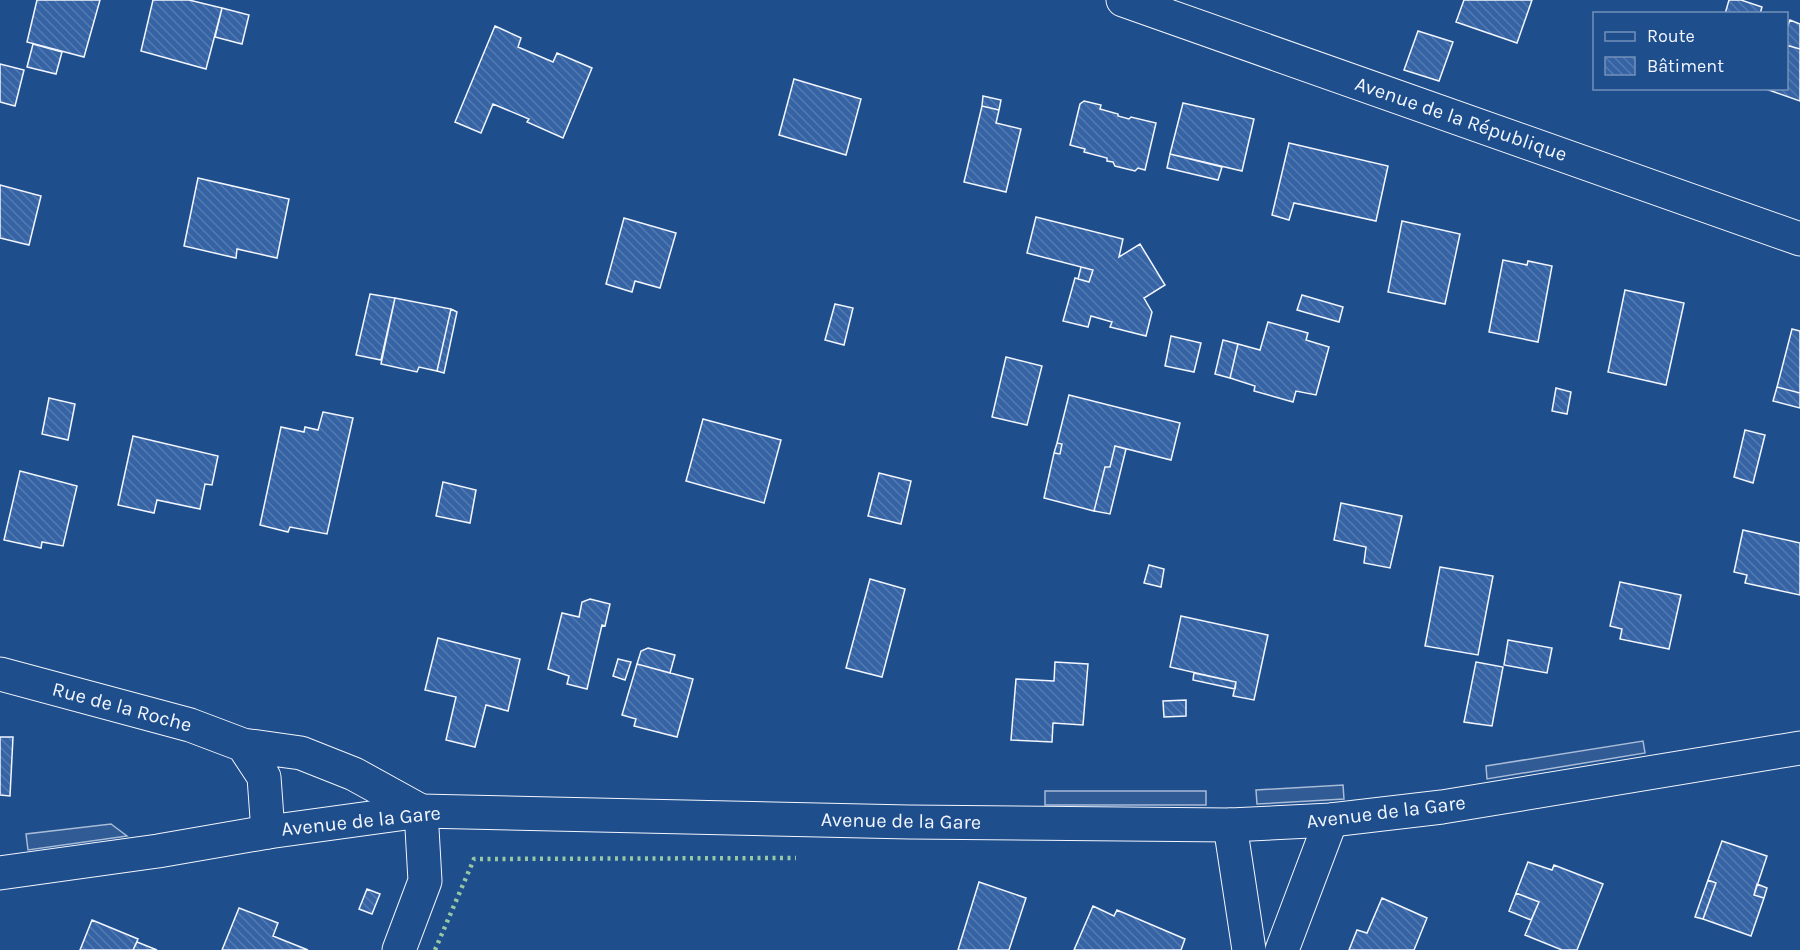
<svg xmlns="http://www.w3.org/2000/svg" width="1800" height="950" font-family="Karla,sans-serif">
<style>
.parking{fill:#305b95;stroke:#a8bbd7;stroke-width:1.5}
.building{fill:url(#building-back-hatch);stroke:#f2f6ff;stroke-width:1.5}
.lines{fill:none;stroke-linecap:round;stroke-linejoin:round}
.street-casing{stroke:#f2f6ff;stroke-width:35}
.secondary-casing{stroke:#f2f6ff;stroke-width:35}
.street{stroke:#1f4e8c;stroke-width:33}
.secondary{stroke:#1f4e8c;stroke-width:33}
.hedge{stroke:#97c8a6;stroke-width:4.5;stroke-dasharray:3 4.5;stroke-linecap:butt}
.labels{text-anchor:middle;dominant-baseline:central;stroke-width:4.5;stroke-linejoin:round;paint-order:stroke}
.street-label{font-size:20px;fill:#f2f6ff;stroke:#1f4e8c}
</style>
<defs>
<pattern id="building-back-hatch" width="6" height="6" patternUnits="userSpaceOnUse" patternTransform="scale(1.5)"><rect width="6" height="6" fill="#3563a3"/><path d="M-1 5l2 2M0 0l6 6M5-1l2 2" fill="none" stroke="#537ab1"/></pattern>
</defs>
<rect width="100%" height="100%" fill="#1f4e8c"/>
<path class="parking" d="M 1643,741 L 1645,753 L 1487,779 L 1486,766 Z
M 1343,785 L 1344,799 L 1257,804 L 1256,790 Z
M 1045,791 L 1206,791 L 1206,805 L 1045,805 Z
M 111,824 L 127,836 L 28,850 L 26,834 Z"/>
<path class="building" d="M 37,0 L 100,0 L 84,57 L 27,42 Z
M 153,0 L 189,0 L 222,8 L 206,69 L 141,51 Z
M 1464,0 L 1532,0 L 1517,43 L 1456,22 Z
M 1729,0 L 1741,0 L 1762,7 L 1760,14 L 1725,14 Z
M 222,8 L 249,15 L 242,44 L 215,37 Z
M 1790,20 L 1800,24 L 1800,49 L 1786,45 L 1786,30 Z
M 495,26 L 521,38 L 518,47 L 553,62 L 557,53 L 592,68 L 563,138 L 527,122 L 529,119 L 493,104 L 481,133 L 455,122 Z
M 1418,31 L 1453,42 L 1439,81 L 1404,70 Z
M 33,44 L 62,52 L 56,74 L 27,67 Z
M 1786,45 L 1800,49 L 1800,101 L 1763,88 L 1786,88 Z
M 0,64 L 24,70 L 15,106 L 0,102 Z
M 794,79 L 861,99 L 846,155 L 779,135 Z
M 983,96 L 1001,100 L 999,110 L 982,106 Z
M 1084,101 L 1101,105 L 1100,109 L 1118,114 L 1118,116 L 1129,119 L 1131,117 L 1156,123 L 1145,170 L 1138,168 L 1135,171 L 1115,166 L 1113,162 L 1107,161 L 1107,158 L 1084,152 L 1085,149 L 1070,145 L 1080,104 Z
M 1183,103 L 1254,119 L 1242,171 L 1170,154 Z
M 982,106 L 999,110 L 996,123 L 1021,129 L 1006,192 L 964,182 Z
M 1289,143 L 1388,166 L 1376,221 L 1294,203 L 1289,220 L 1272,215 Z
M 1170,154 L 1222,167 L 1218,180 L 1167,168 Z
M 198,178 L 289,199 L 277,258 L 237,249 L 236,258 L 184,246 Z
M 0,185 L 41,196 L 29,245 L 0,238 Z
M 1036,217 L 1123,239 L 1119,257 L 1140,244 L 1165,285 L 1144,298 L 1152,312 L 1146,336 L 1110,327 L 1112,322 L 1091,316 L 1088,327 L 1063,321 L 1075,278 L 1089,282 L 1093,270 L 1027,253 Z
M 624,218 L 676,233 L 660,288 L 635,281 L 632,292 L 606,284 Z
M 1402,221 L 1460,234 L 1445,304 L 1388,292 Z
M 1503,260 L 1527,265 L 1528,261 L 1552,266 L 1538,342 L 1489,332 Z
M 1081,267 L 1093,270 L 1089,282 L 1078,279 Z
M 1625,290 L 1684,303 L 1666,385 L 1608,372 Z
M 370,294 L 395,298 L 381,360 L 356,355 Z
M 1302,295 L 1343,307 L 1339,322 L 1297,310 Z
M 395,298 L 451,309 L 437,371 L 419,367 L 417,372 L 381,364 Z
M 835,304 L 853,308 L 844,345 L 825,340 Z
M 451,309 L 457,312 L 444,373 L 437,371 Z
M 1268,322 L 1308,333 L 1306,340 L 1329,347 L 1316,395 L 1296,391 L 1293,402 L 1254,391 L 1255,386 L 1230,378 L 1238,344 L 1260,350 Z
M 1792,329 L 1800,331 L 1800,393 L 1777,387 Z
M 1171,336 L 1201,343 L 1194,372 L 1165,366 Z
M 1223,340 L 1238,344 L 1230,378 L 1215,374 Z
M 1006,357 L 1042,366 L 1027,425 L 992,417 Z
M 1777,387 L 1800,393 L 1800,408 L 1773,401 Z
M 1556,388 L 1571,392 L 1567,414 L 1552,411 Z
M 1069,395 L 1180,423 L 1171,460 L 1115,446 L 1110,467 L 1105,467 L 1094,511 L 1044,498 L 1054,453 L 1060,454 L 1062,444 L 1057,443 Z
M 49,398 L 75,404 L 68,440 L 42,434 Z
M 323,412 L 353,418 L 327,534 L 290,527 L 288,532 L 260,525 L 281,427 L 304,432 L 305,427 L 318,430 Z
M 703,419 L 781,440 L 764,503 L 686,481 Z
M 1745,430 L 1765,435 L 1753,483 L 1734,477 Z
M 133,436 L 218,456 L 212,485 L 205,484 L 200,509 L 157,500 L 154,513 L 118,505 Z
M 1057,443 L 1062,444 L 1060,454 L 1054,453 Z
M 1115,446 L 1126,449 L 1110,514 L 1094,511 L 1105,467 L 1110,467 Z
M 20,471 L 77,486 L 63,546 L 42,542 L 41,548 L 4,540 Z
M 879,473 L 911,481 L 901,524 L 868,516 Z
M 443,482 L 476,490 L 470,523 L 436,516 Z
M 1341,503 L 1402,516 L 1390,568 L 1364,563 L 1366,547 L 1334,540 Z
M 1743,530 L 1800,543 L 1800,595 L 1745,583 L 1747,575 L 1734,572 Z
M 1149,565 L 1164,569 L 1161,587 L 1144,583 Z
M 1440,567 L 1493,576 L 1478,655 L 1425,646 Z
M 870,579 L 905,589 L 882,677 L 846,668 Z
M 1620,582 L 1681,595 L 1669,649 L 1620,639 L 1622,629 L 1610,626 Z
M 590,599 L 610,604 L 605,626 L 602,625 L 587,689 L 567,684 L 569,676 L 548,669 L 562,613 L 579,617 L 582,602 Z
M 1181,616 L 1268,635 L 1254,700 L 1233,696 L 1236,682 L 1170,667 Z
M 438,638 L 520,659 L 508,711 L 486,705 L 475,747 L 446,740 L 456,697 L 425,690 Z
M 1508,640 L 1552,648 L 1547,673 L 1504,665 Z
M 648,648 L 675,655 L 670,673 L 637,664 L 641,651 Z
M 618,659 L 631,662 L 625,680 L 613,676 Z
M 1055,662 L 1088,664 L 1083,725 L 1053,723 L 1052,742 L 1011,740 L 1016,679 L 1054,681 Z
M 1476,662 L 1503,667 L 1492,726 L 1464,722 Z
M 637,664 L 693,679 L 677,737 L 634,726 L 636,719 L 622,715 Z
M 1194,673 L 1236,682 L 1235,689 L 1193,680 Z
M 1186,700 L 1186,716 L 1164,717 L 1163,701 Z
M 0,737 L 13,737 L 10,796 L 0,795 Z
M 1722,841 L 1767,856 L 1754,895 L 1764,898 L 1751,936 L 1703,919 L 1716,883 L 1708,880 Z
M 1528,862 L 1552,870 L 1554,865 L 1603,884 L 1577,950 L 1562,950 L 1525,935 L 1539,902 L 1516,893 Z
M 1708,880 L 1716,883 L 1703,919 L 1695,917 Z
M 979,882 L 1026,898 L 1009,950 L 958,950 Z
M 1757,884 L 1767,888 L 1764,898 L 1754,895 Z
M 367,889 L 380,894 L 372,914 L 359,909 Z
M 1516,893 L 1539,902 L 1531,920 L 1509,911 Z
M 1382,898 L 1427,918 L 1414,950 L 1349,950 L 1357,930 L 1367,933 Z
M 1093,906 L 1114,916 L 1117,910 L 1185,939 L 1181,950 L 1074,950 Z
M 239,908 L 278,923 L 273,936 L 308,950 L 222,950 Z
M 92,920 L 138,939 L 133,950 L 80,950 Z
M 137,942 L 157,950 L 133,950 Z"/>
<g class="lines">
<g class="street-casing">
<path id="street" d="M 0,674 L 190,725 L 243,745 L 264,777 L 268,832
M 243,745 L 301,753 L 354,774 L 421,811 L 425,881 L 399,950
M 1230,825 L 1249,950
M 1282,950 L 1331,820"/>
</g>
<g class="secondary-casing">
<path id="secondary" d="M 1123,0 L 1800,239
M 0,873 L 158,851 L 268,832 L 421,811 L 909,822 L 1230,825 L 1331,820 L 1442,807 L 1800,748"/>
</g>
<use href="#street" class="street"/>
<use href="#secondary" class="secondary"/>
<path class="hedge" d="M 435,950 L 474,859 L 796,858"/>
</g>
<g class="labels">
<g class="street-label">
<text transform="translate(1461 119) rotate(19)">Avenue de la République</text>
<text transform="translate(122 707) rotate(15)">Rue de la Roche</text>
<text transform="translate(1386 812) rotate(-7)">Avenue de la Gare</text>
<text transform="translate(361 821) rotate(-6)">Avenue de la Gare</text>
<text transform="translate(901 821) rotate(1)">Avenue de la Gare</text>
</g>
</g>
<rect x="1593" y="12" width="195" height="78" fill="#1f4e8c" stroke="#7391ba" stroke-width="1.5"/>
<rect x="1605" y="32" width="30" height="9" fill="#1f4e8c" stroke="#7391ba" stroke-width="1.5"/>
<text x="1647" y="42" font-size="18" fill="#f2f6ff">Route</text>
<rect x="1605" y="57" width="30" height="18" fill="url(#building-back-hatch)" stroke="#7391ba" stroke-width="1.5"/>
<text x="1647" y="72" font-size="18" fill="#f2f6ff">Bâtiment</text>
</svg>
